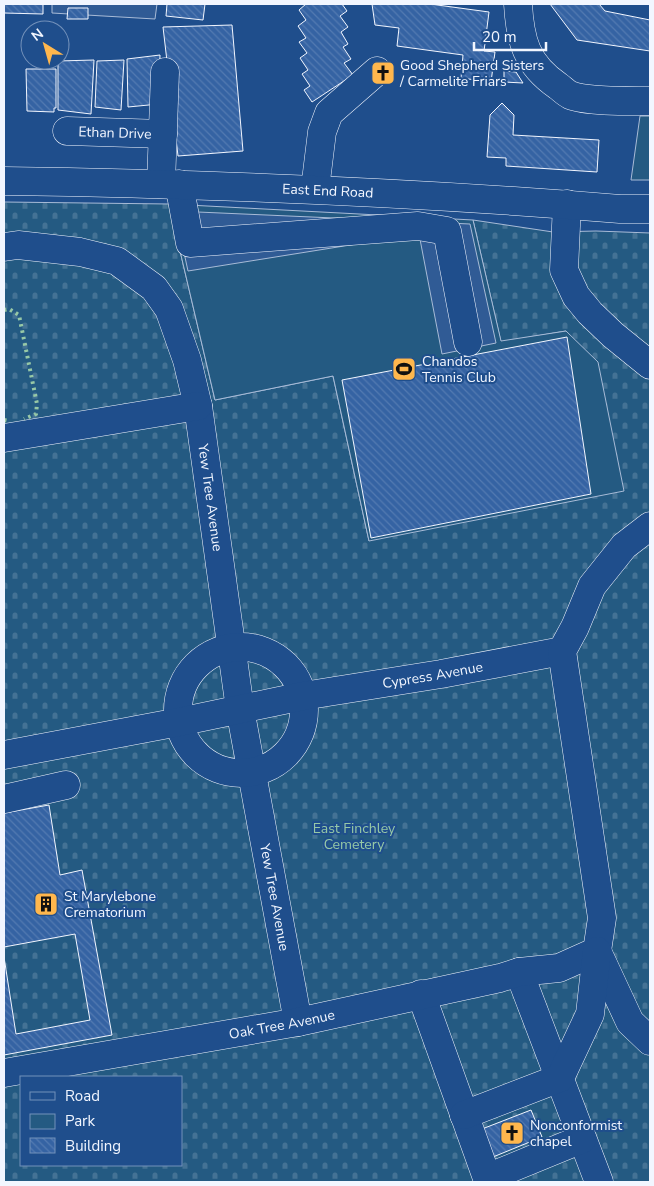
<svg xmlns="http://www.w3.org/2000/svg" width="654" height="1186" font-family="'Nunito Sans',sans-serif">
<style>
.cemetery{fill:url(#cemetery-stones);stroke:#a8bbd7;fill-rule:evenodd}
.green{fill:#245a82;stroke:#a8bbd7}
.parking{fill:#305b95;stroke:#a8bbd7}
.building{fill:url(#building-back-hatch);stroke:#f2f6ff}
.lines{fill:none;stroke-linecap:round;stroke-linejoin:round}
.minor-casing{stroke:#f2f6ff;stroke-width:29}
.major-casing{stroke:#f2f6ff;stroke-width:29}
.minor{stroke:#1f4e8c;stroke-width:28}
.major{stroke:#1f4e8c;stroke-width:28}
.hedge{stroke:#97c8a6;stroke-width:4;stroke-dasharray:2.5 4;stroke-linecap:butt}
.labels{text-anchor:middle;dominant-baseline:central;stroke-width:4;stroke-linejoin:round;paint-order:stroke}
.poi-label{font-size:14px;fill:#f2f6ff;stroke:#1f4e8c;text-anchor:start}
.street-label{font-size:14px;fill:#f2f6ff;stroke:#1f4e8c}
.park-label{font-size:14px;fill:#97c8a6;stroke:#1f4e8c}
</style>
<defs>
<pattern id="cemetery-stones" width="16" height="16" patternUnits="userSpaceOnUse" patternTransform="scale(1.25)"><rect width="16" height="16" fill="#245a82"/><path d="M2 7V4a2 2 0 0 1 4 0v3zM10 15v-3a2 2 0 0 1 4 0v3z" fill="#447295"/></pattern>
<pattern id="building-back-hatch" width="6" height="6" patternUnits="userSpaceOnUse" patternTransform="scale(1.25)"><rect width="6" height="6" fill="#3563a3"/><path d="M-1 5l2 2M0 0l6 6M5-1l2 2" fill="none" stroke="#537ab1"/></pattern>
</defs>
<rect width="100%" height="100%" fill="#1f4e8c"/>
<path class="cemetery" d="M 4,202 L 169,204 L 215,400 L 333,376 L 369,541 L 566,331 L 501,342 L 473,220 L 553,232 L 596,231 L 650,233 L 650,1182 L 4,1182 ZM 21,1077 L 181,1077 L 181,1165 L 21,1165 Z"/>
<path class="green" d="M 640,116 L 650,116 L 650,180 L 631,180 Z
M 169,204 L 473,220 L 501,341 L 566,331 L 598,362 L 624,491 L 369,541 L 333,376 L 215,400 Z"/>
<path class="parking" d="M 52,4 L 157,4 L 155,19 L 52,13 Z
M 175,211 L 470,224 L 496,343 L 442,354 L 419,234 L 188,271 Z"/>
<path class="building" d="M 4,4 L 43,4 L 43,14 L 4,13 Z
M 167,4 L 205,4 L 203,20 L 166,16 Z
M 306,4 L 342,4 L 347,11 L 340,16 L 348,27 L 341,32 L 348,44 L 343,47 L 351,59 L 344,63 L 353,75 L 312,102 L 304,90 L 310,86 L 302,74 L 308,70 L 300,58 L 307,53 L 299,42 L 306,38 L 298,26 L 306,20 L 299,10 Z
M 372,4 L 430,4 L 489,12 L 484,51 L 495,52 L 491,82 L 461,78 L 463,55 L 397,46 L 399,28 L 375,25 Z
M 550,4 L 599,4 L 605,11 L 650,20 L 650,51 L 577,40 Z
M 68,8 L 88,8 L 88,19 L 67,19 Z
M 232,25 L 243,151 L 178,156 L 163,27 Z
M 160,55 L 159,104 L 128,107 L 127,59 Z
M 94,60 L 91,114 L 58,110 L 58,61 Z
M 124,60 L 121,110 L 95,107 L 97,61 Z
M 26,69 L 56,69 L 56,108 L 54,108 L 54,112 L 27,111 Z
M 504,71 L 516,72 L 523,83 L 504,82 Z
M 502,103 L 514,115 L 513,135 L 599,140 L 597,172 L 506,166 L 506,158 L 487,157 L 490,115 Z
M 567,337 L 591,494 L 371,538 L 342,380 Z
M 49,805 L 60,875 L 82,870 L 112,1035 L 4,1055 L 4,957 L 16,1034 L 90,1020 L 75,934 L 4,947 L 4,813 Z
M 531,1110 L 542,1137 L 493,1157 L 482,1129 Z"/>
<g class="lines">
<g class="minor-casing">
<g id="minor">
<path d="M 518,4 C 520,40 526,64 558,86 C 562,89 566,93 570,95 C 587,102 631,101 650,101"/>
<path id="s1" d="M 67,131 L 163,134"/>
<path d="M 161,184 L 165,72"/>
<path d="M 179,184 L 190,243 L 418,226 L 447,231 L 468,342"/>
<path d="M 315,189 L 322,132 L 329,113 L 377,71"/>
<path d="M 567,204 L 564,270 L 576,296 L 590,313 L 613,335 L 650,365"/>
<path id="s2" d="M 4,247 L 18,245 L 80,252 L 117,261 L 154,288 L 169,309 L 187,360 L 198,406 L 240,709 L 298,1022"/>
<path d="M 4,438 L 198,406"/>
<circle cx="241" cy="710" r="63"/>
<path id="s3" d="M 4,755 L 179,722 L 303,696 L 441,674 L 562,651"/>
<path d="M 4,799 L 66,785"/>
<path d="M 597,951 L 630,1022 L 650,1041"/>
<path d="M 519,972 L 599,1182"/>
<path d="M 421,994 L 487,1178 L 582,1139"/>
<path id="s4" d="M 4,1073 L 298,1022 L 500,978 L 519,972 L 559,968 L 597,951 L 602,918 L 562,651 L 575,627 L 592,586 L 624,546 L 650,526"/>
<path d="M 464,1115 L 560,1078 L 590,1014 L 597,951"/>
</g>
</g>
<g class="major-casing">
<g id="major">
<path id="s5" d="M 4,181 C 209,184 415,192 620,209 L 650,209"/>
</g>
</g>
<use href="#minor" class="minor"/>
<use href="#major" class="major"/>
<path class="hedge" d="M 4,310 L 9,309 L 19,315 L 37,404 L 36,414 L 24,419
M 4,420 L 9,421"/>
</g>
<defs>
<g id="church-square" transform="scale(1.25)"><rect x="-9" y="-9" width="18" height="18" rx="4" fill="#ffb74d" stroke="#1f4e8c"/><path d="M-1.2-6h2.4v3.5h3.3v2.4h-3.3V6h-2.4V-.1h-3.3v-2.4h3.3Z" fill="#111"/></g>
<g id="stadium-square" transform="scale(1.25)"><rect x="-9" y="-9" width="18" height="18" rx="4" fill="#ffb74d" stroke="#1f4e8c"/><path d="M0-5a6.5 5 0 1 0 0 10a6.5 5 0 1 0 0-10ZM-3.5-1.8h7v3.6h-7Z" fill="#111"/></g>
<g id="building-square" transform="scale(1.25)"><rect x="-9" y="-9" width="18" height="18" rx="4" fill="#ffb74d" stroke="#1f4e8c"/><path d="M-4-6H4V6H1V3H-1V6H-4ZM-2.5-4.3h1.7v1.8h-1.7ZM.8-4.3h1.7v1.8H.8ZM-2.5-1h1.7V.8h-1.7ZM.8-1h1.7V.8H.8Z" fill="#111"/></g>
</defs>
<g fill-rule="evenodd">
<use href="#church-square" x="383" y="73"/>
<use href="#stadium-square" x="404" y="369"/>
<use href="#building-square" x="46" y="904"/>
<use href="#church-square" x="512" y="1133"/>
</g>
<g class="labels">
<g class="poi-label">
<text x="400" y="65">Good Shepherd Sisters<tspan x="400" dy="16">/ Carmelite Friars</tspan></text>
<text x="422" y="361">Chandos<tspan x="422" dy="16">Tennis Club</tspan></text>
<text x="64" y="896">St Marylebone<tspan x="64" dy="16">Crematorium</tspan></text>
<text x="530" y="1125">Nonconformist<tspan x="530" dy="16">chapel</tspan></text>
</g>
<g class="street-label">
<text stroke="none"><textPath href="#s1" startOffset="48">Ethan Drive</textPath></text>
<text stroke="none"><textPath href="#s5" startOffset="324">East End Road</textPath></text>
<text stroke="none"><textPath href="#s2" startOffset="380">Yew Tree Avenue</textPath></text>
<text stroke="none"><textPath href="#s3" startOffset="436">Cypress Avenue</textPath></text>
<text stroke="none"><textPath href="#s2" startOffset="785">Yew Tree Avenue</textPath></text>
<text stroke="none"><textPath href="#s4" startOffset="282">Oak Tree Avenue</textPath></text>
</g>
<g class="park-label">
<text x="354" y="828">East Finchley<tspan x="354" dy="16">Cemetery</tspan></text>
</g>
</g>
<rect width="654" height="1186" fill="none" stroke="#f2f6ff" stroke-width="10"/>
<rect x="20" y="1076" width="162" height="90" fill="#1f4e8c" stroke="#7391ba"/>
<rect x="30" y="1092" width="25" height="8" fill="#1f4e8c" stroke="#7391ba"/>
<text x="65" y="1101" font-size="15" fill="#f2f6ff">Road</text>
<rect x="30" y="1114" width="25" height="15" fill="#245a82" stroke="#7391ba"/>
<text x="65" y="1126" font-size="15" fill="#f2f6ff">Park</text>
<rect x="30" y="1138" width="25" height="15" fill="url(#building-back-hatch)" stroke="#7391ba"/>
<text x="65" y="1151" font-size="15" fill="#f2f6ff">Building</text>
<g transform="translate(45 45) rotate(323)"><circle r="24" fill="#1f4e8c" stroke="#7391ba"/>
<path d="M0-4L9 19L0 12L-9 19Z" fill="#ffb74d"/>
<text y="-8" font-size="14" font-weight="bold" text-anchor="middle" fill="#f2f6ff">N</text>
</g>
<path d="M474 42v8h72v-8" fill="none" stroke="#f2f6ff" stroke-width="2.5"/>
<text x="482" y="42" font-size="15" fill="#f2f6ff" stroke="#1f4e8c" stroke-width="4" paint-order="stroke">20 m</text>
</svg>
